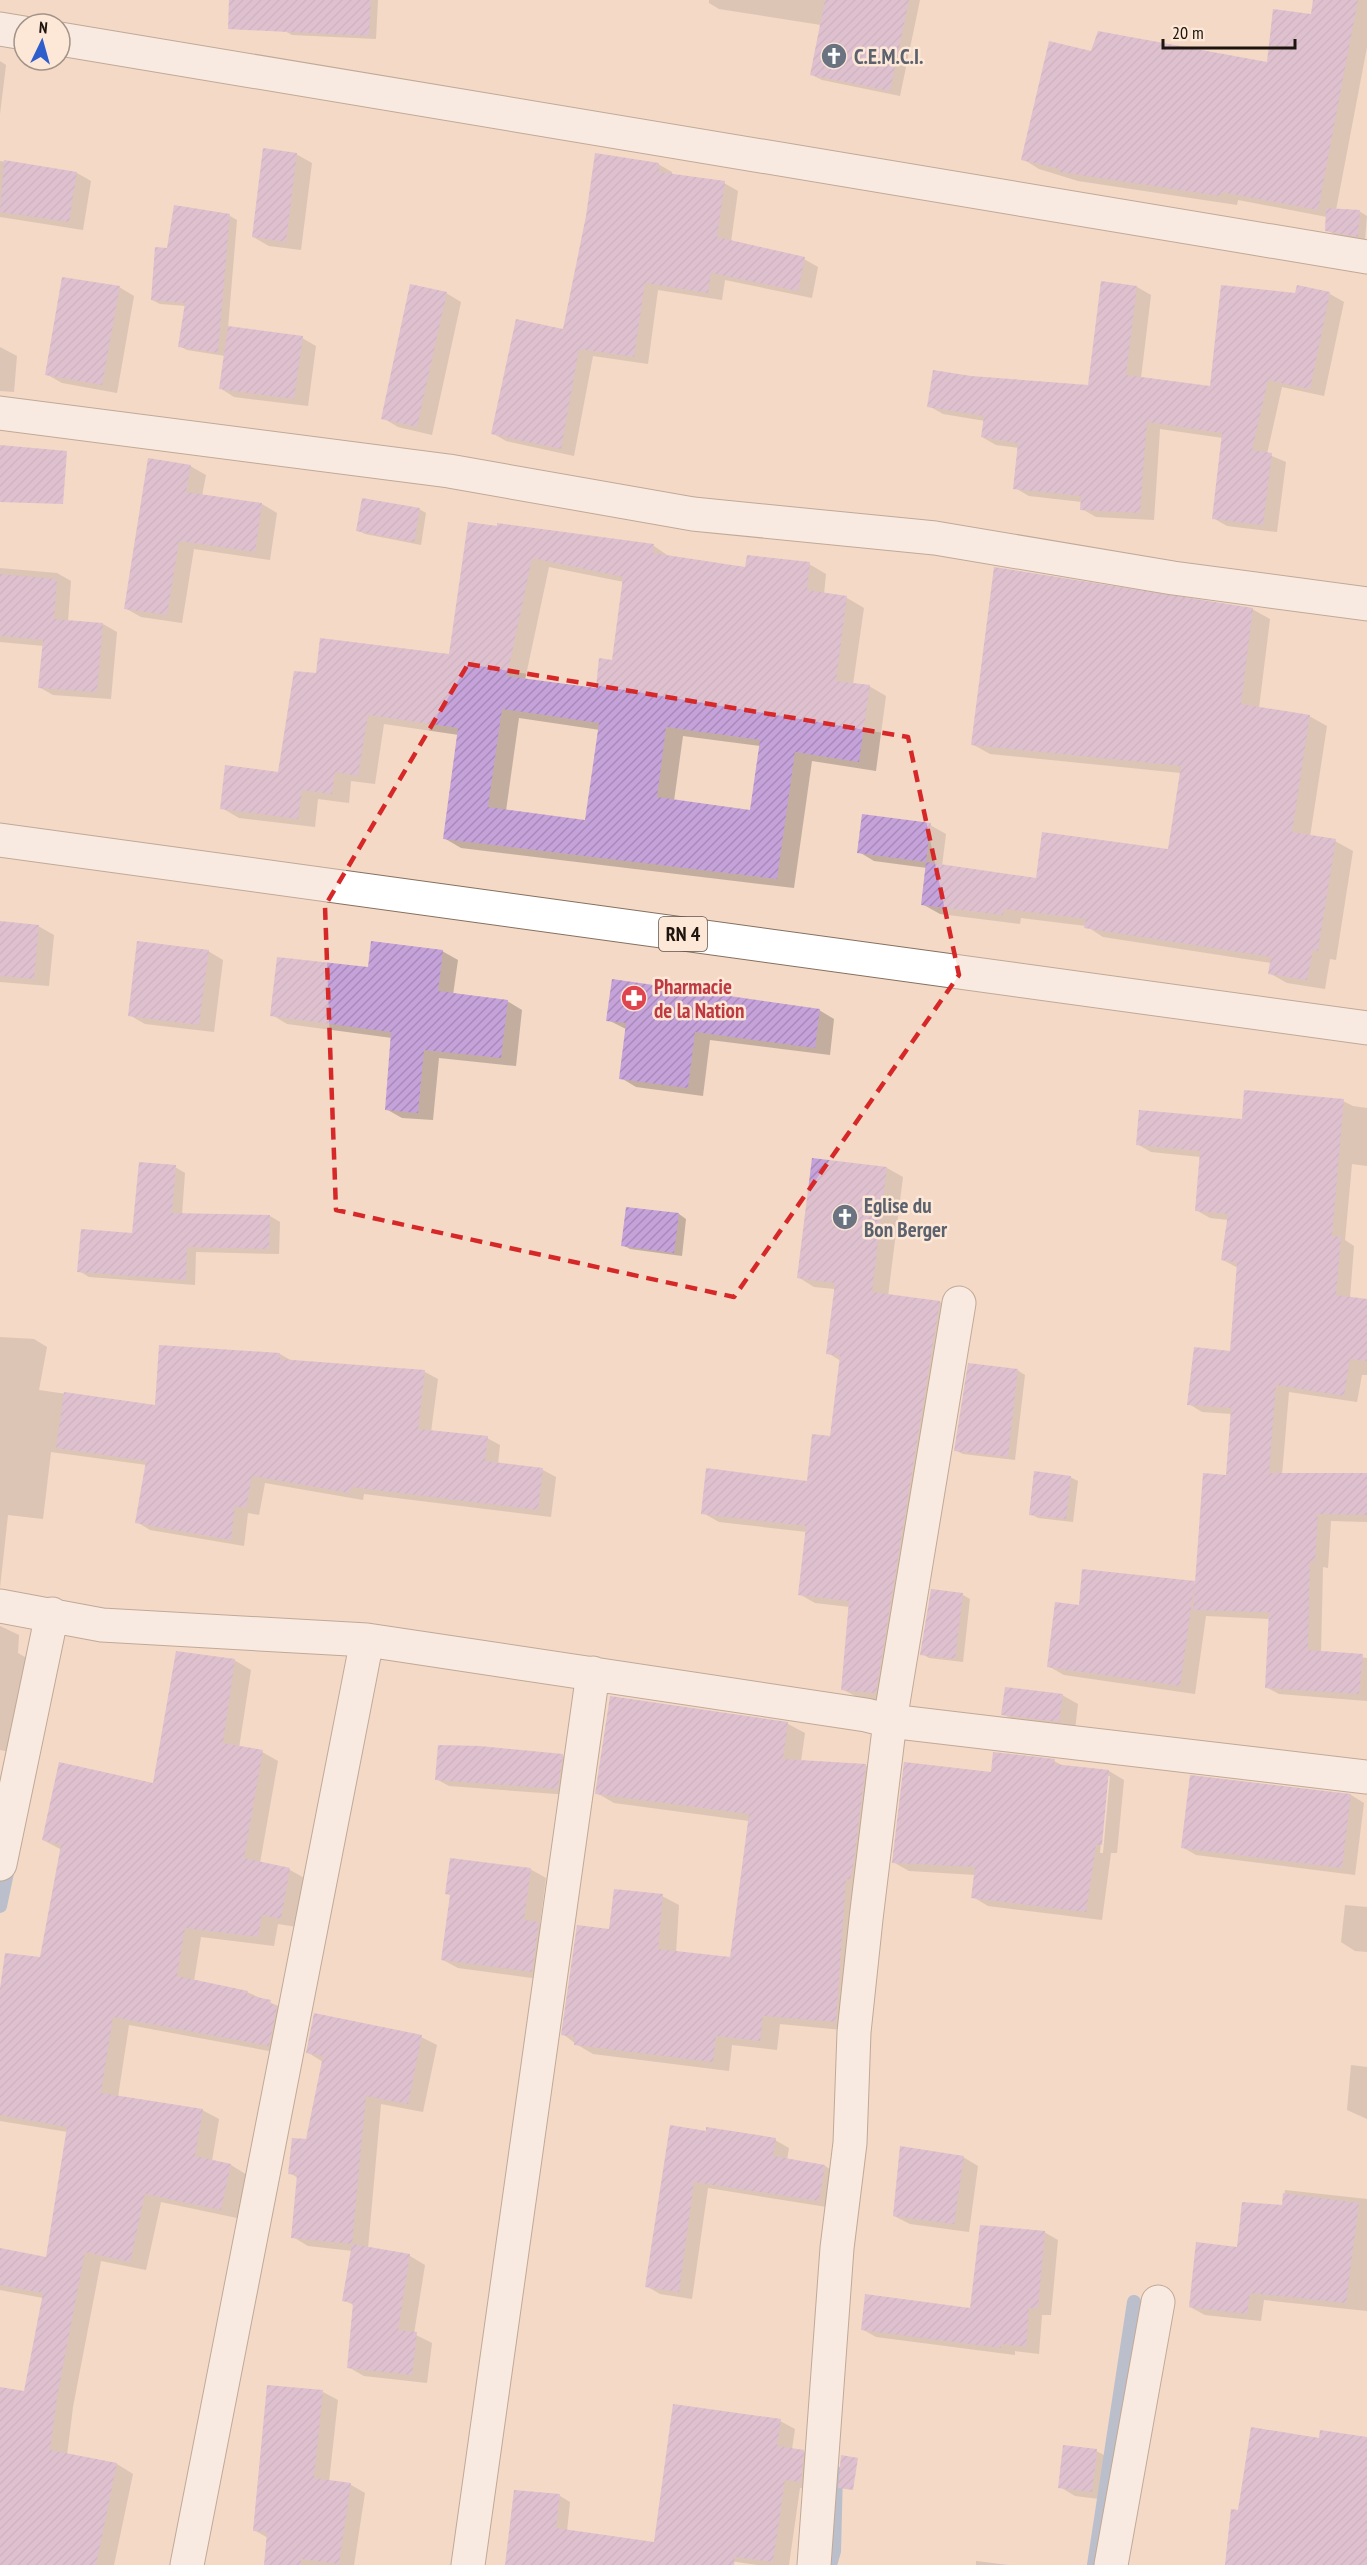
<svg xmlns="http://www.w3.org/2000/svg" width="1367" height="2565" font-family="'PT Sans Narrow',sans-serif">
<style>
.shadow{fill:#0003;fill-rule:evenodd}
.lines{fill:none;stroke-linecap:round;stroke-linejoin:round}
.stream{stroke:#769fd0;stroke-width:14}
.building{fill:url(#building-hatch);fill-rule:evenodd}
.minor-casing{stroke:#866f5e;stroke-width:35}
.primary-casing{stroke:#866f5e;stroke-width:35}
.minor{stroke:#fff;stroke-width:33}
.primary{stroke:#fff;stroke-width:33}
.marked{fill:none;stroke:#d62828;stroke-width:4.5;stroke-dasharray:12 8;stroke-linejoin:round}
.labels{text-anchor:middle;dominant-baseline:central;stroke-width:5;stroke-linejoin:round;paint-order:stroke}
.shield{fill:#fde8d8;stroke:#60544a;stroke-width:1.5}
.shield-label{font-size:20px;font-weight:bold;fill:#1d140d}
.worship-label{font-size:21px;font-weight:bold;fill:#5b616d;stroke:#fde8d8;text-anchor:start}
.health-label{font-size:21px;font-weight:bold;fill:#be3a42;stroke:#fde8d8;text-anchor:start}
</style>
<defs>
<pattern id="building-hatch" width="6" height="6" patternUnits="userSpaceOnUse" patternTransform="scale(1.5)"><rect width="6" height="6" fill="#c5a3da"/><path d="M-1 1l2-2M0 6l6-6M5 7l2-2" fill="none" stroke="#a98bba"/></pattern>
</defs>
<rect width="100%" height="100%" fill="#f3d9c6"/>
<path class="shadow" d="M 289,0 L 378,0 L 376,39 L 292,35 L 285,31 Z
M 709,0 L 920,0 L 900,96 L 822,80 L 812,75 L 821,25 L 719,9 L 709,3 Z
M 1315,0 L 1367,0 L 1367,47 L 1336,210 L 1359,211 L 1367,216 L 1365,240 L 1334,234 L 1326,230 L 1327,217 L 1238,200 L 1237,205 L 1078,181 L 1039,169 L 1023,159 L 1092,52 L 1268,63 L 1312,15 Z
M 0,61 L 6,65 L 0,114 Z
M 296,154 L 312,163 L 301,250 L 269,246 L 253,237 Z
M 0,161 L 77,173 L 91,181 L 83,230 L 0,217 Z
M 658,164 L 672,172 L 672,175 L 724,183 L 738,191 L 731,242 L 804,259 L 818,267 L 812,298 L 725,280 L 722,300 L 658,290 L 648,364 L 593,356 L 574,456 L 506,441 L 492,433 L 564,331 Z
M 230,216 L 237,220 L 228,328 L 302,338 L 316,346 L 308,406 L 234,397 L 220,388 L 225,356 L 187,350 L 180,346 L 186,306 L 160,304 L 152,300 L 168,250 Z
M 1102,283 L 1137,287 L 1151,295 L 1141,378 L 1212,388 L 1297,295 L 1298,287 L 1330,294 L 1344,302 L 1324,396 L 1282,387 L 1267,454 L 1286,462 L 1277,532 L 1227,526 L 1213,518 L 1223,438 L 1160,429 L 1154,520 L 1096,517 L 1082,509 L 1082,502 L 1029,496 L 1015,488 L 1019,448 L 996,445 L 982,437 L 985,421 L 943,414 L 929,406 L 971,378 L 1090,387 Z
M 119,287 L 134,296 L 117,393 L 62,383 L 46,374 Z
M 446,293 L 461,302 L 432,435 L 398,427 L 383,418 Z
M 0,347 L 17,356 L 14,392 L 0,391 Z
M 190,466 L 206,475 L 202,496 L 262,504 L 277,513 L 270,560 L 194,549 L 182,623 L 141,617 L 125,608 Z
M 419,509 L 426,513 L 421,545 L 365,534 L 357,530 Z
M 470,523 L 654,546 L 670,557 L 747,569 L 809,564 L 826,574 L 824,594 L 847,598 L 864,608 L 853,684 L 869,686 L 886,696 L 876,771 L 812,761 L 794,888 L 461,848 L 444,838 L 459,735 L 384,724 L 375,784 L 351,781 L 349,803 L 318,799 L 315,827 L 239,818 L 222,808 L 279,774 L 317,674 L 451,656 ZM 549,567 L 624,582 L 613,662 L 597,690 L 525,680 ZM 519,718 L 600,730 L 587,822 L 506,811 ZM 683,736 L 760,746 L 751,811 L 674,801 Z
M 0,568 L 57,573 L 71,581 L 68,621 L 103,624 L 117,632 L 111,699 L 53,695 L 39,687 L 44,646 L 0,642 Z
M 1252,609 L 1270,619 L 1259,708 L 1309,716 L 1327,726 L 1310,837 L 1335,841 L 1353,851 L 1336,960 L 1330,959 L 1325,989 L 1287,983 L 1269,973 L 1271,963 L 1103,937 L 1086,926 L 1021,918 L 1020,924 L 940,914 L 922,904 L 927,868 L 874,861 L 859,852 L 930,825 L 946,834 L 942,866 L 1037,880 L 1169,851 L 1181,773 L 990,754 L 972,744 Z
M 0,923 L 38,926 L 54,935 L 49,986 L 0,982 Z
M 208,951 L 223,960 L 214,1032 L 145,1024 L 129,1015 Z
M 442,951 L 458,960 L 453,995 L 507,1001 L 522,1010 L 516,1066 L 439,1058 L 433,1120 L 402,1118 L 386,1109 L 392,1038 L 287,1024 L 272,1015 L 369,969 Z
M 614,981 L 819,1010 L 834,1019 L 830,1055 L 710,1040 L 703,1096 L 636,1087 L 621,1078 L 626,1029 L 608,1020 Z
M 1343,1101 L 1353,1106 L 1367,1108 L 1367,1166 L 1352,1164 L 1345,1240 L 1354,1246 L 1350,1298 L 1367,1300 L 1367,1375 L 1362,1375 L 1357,1402 L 1289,1392 L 1282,1475 L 1367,1474 L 1367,1522 L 1331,1521 L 1328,1568 L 1323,1567 L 1321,1653 L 1367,1658 L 1367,1701 L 1279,1694 L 1266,1687 L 1270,1619 L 1206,1616 L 1195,1694 L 1064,1675 L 1048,1666 L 1080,1606 L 1196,1584 L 1227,1477 L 1232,1414 L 1202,1412 L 1189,1404 L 1231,1352 L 1238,1268 L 1223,1260 L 1229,1220 L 1210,1218 L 1196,1210 L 1201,1157 L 1151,1152 L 1137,1144 Z
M 813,1160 L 887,1168 L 903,1177 L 888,1296 L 940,1302 L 956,1312 L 891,1702 L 859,1698 L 842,1689 L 850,1607 L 815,1603 L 799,1594 L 807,1532 L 719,1522 L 703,1513 L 809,1483 L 831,1438 L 841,1361 L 828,1353 L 835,1289 L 814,1287 L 798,1277 Z
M 175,1167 L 185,1173 L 182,1215 L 270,1216 L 280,1222 L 279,1254 L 196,1252 L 195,1285 L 89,1277 L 79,1271 L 134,1235 Z
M 628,1209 L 679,1214 L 686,1219 L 682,1256 L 630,1249 L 623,1245 Z
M 0,1337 L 34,1339 L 47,1347 L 39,1390 L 156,1407 L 280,1354 L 292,1361 L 425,1372 L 438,1379 L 431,1432 L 487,1438 L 500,1445 L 498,1464 L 543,1470 L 556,1477 L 551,1517 L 364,1494 L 363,1500 L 265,1483 L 259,1515 L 248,1513 L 244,1546 L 150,1530 L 137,1522 L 147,1465 L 51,1452 L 43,1519 L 8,1515 L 0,1588 Z
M 1017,1370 L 1025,1375 L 1015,1460 L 963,1454 L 955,1450 Z
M 1070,1477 L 1078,1481 L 1073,1522 L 1038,1518 L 1031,1514 Z
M 932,1591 L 963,1595 L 970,1599 L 963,1662 L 929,1658 L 922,1654 Z
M 0,1626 L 19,1635 L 18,1653 L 30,1660 L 16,1753 L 0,1750 Z
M 234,1660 L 251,1670 L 239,1748 L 262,1752 L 278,1761 L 260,1863 L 290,1870 L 306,1879 L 297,1927 L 278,1924 L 274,1946 L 201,1937 L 194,1981 L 247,1992 L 287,2010 L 285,2054 L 129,2025 L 118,2097 L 202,2110 L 219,2119 L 212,2161 L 231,2165 L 247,2175 L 237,2218 L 161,2202 L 146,2270 L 101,2261 L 73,2407 L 67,2455 L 117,2464 L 133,2474 L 114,2565 L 0,2565 L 0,2388 L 25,2393 L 43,2298 L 0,2290 L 0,2250 L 48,2259 L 68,2132 L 0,2121 L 0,2001 L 41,1959 L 62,1850 L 43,1840 L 154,1785 Z
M 1062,1695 L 1078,1704 L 1075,1730 L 1018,1723 L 1003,1714 Z
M 788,1724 L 805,1733 L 801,1761 L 865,1765 L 882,1775 L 853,2031 L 780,2024 L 777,2050 L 732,2045 L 729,2071 L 593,2054 L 576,2044 L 563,2034 L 611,1930 L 662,1896 L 679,1905 L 676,1953 L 732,1958 L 749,1821 L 614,1803 L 597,1793 Z
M 562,1755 L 575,1763 L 570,1795 L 449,1786 L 436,1779 Z
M 1054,1761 L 1065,1767 L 1109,1771 L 1124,1780 L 1117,1853 L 1111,1853 L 1102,1920 L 988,1906 L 973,1897 L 976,1875 L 909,1871 L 893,1862 L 992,1773 ZM 1107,1776 L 1110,1776 L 1103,1853 L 1100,1853 Z
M 1351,1795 L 1364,1803 L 1355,1875 L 1196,1855 L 1182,1847 Z
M 530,1869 L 546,1878 L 540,1924 L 554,1932 L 547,1980 L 458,1968 L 443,1960 L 451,1896 L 447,1893 Z
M 1345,1905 L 1367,1907 L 1367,1952 L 1355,1951 L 1341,1942 Z
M 421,2037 L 437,2045 L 423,2112 L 381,2104 L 368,2248 L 410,2256 L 425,2265 L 414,2334 L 432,2343 L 427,2383 L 364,2376 L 348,2367 L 355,2306 L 344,2300 L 353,2251 L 308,2246 L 293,2237 L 298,2178 L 290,2173 L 308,2141 L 323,2062 L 307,2052 Z
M 1351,2065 L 1367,2067 L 1367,2119 L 1347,2110 Z
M 671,2127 L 775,2140 L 789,2148 L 787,2160 L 825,2166 L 838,2174 L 833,2208 L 708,2188 L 692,2299 L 660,2294 L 646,2286 Z
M 963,2157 L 978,2166 L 969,2232 L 910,2224 L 894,2216 Z
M 1285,2190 L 1367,2199 L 1367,2311 L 1264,2300 L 1261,2321 L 1205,2315 L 1190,2307 L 1239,2249 L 1283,2207 Z
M 1044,2232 L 1058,2240 L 1051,2315 L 1042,2315 L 1039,2354 L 1015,2351 L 1015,2355 L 876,2337 L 862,2329 L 972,2309 Z
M 323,2392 L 338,2400 L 329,2482 L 351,2485 L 365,2493 L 354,2565 L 266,2565 L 268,2538 L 254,2530 Z
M 780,2421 L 795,2429 L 792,2449 L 803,2451 L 818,2460 L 816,2490 L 800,2488 L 789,2565 L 757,2565 L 670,2552 Z
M 1096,2451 L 1112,2459 L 1107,2500 L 1075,2496 L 1060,2487 Z
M 560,2496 L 570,2502 L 567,2531 L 656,2565 L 506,2565 Z
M 976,2561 L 1009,2565 L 976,2565 Z"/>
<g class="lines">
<path class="stream" d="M 0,1906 L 9,1863
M 830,2565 L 834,2551 L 836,2473
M 1094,2565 L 1134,2302"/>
</g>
<path class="building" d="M 229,0 L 371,0 L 369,36 L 228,29 Z
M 825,0 L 909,0 L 890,91 L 810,75 Z
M 1313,0 L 1358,0 L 1318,210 L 1221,192 L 1220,196 L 1060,172 L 1060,169 L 1021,160 L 1049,41 L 1091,51 L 1098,31 L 1267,62 L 1273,9 L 1311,14 Z
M 263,148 L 297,153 L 286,242 L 252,237 Z
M 595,153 L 659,163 L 659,172 L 725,181 L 717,237 L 805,257 L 798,291 L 711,273 L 708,293 L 645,283 L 634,357 L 579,349 L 561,449 L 491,434 L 516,319 L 563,329 L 586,216 Z
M 4,160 L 77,172 L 69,222 L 0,212 Z
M 174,205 L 230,214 L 218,353 L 178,347 L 185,303 L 151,300 L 155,247 L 167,248 Z
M 1326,208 L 1360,210 L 1358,237 L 1325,231 Z
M 62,277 L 120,286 L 102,385 L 45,375 Z
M 1101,281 L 1137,286 L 1126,375 L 1210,386 L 1221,285 L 1295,293 L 1297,285 L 1330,292 L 1310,389 L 1268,380 L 1252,450 L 1272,453 L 1263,525 L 1212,519 L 1222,433 L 1147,422 L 1140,513 L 1080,510 L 1081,496 L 1013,489 L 1018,443 L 981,437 L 984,416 L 927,407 L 933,370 L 971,376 L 1088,385 Z
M 410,284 L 447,292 L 417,427 L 381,419 Z
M 228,326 L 303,336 L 294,399 L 219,389 Z
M 0,445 L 67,451 L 63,504 L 0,502 Z
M 148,458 L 191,465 L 186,492 L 262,503 L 255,552 L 179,541 L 167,615 L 124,609 Z
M 362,498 L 420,508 L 414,542 L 356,531 Z
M 468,522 L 497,526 L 497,523 L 654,544 L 653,553 L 745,567 L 747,555 L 810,562 L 807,590 L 847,596 L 836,681 L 870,685 L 859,762 L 795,752 L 777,879 L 443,839 L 458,728 L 368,715 L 358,776 L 335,772 L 332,794 L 302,790 L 298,819 L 220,809 L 225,765 L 278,772 L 294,671 L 316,673 L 320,638 L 449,654 ZM 532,558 L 623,577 L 612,660 L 599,658 L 596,688 L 507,676 ZM 502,709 L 599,723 L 585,820 L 488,807 ZM 666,727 L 760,740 L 750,810 L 657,797 Z
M 994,567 L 1253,608 L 1241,704 L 1310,715 L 1292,832 L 1336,839 L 1318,951 L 1313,950 L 1307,980 L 1268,974 L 1271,957 L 1084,928 L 1086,919 L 1004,909 L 1003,915 L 921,905 L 926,862 L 1036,878 L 1042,832 L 1168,849 L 1181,766 L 971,745 Z
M 0,574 L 57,579 L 54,619 L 103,623 L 97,692 L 38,688 L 43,640 L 0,636 Z
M 862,814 L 931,823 L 926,862 L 857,853 Z
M 0,921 L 39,925 L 34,979 L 0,976 Z
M 137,941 L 209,950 L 199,1025 L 128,1016 Z
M 371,941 L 443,950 L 438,991 L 508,1000 L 501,1058 L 424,1050 L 418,1113 L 385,1110 L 391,1032 L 270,1016 L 277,957 L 368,967 Z
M 612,979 L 820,1009 L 815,1048 L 695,1032 L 688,1088 L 619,1079 L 626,1023 L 606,1021 Z
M 1244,1090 L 1344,1099 L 1332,1236 L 1341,1237 L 1336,1295 L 1367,1299 L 1367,1361 L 1350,1359 L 1344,1396 L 1276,1385 L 1269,1473 L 1367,1473 L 1367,1515 L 1318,1514 L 1315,1561 L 1310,1561 L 1308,1650 L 1363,1654 L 1359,1694 L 1265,1688 L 1269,1612 L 1193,1610 L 1203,1473 L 1226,1475 L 1231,1408 L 1187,1405 L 1194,1347 L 1230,1351 L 1237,1263 L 1221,1260 L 1228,1214 L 1195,1211 L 1200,1151 L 1136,1145 L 1139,1110 L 1242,1119 Z
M 812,1158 L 887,1167 L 872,1292 L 940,1301 L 876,1693 L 841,1690 L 849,1601 L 798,1595 L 806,1526 L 701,1514 L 706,1468 L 807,1481 L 812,1434 L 830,1436 L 840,1356 L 826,1354 L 835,1283 L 797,1278 Z
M 139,1162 L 176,1165 L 172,1213 L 270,1215 L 269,1249 L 187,1247 L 186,1280 L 77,1272 L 81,1229 L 132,1233 Z
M 626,1207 L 679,1213 L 674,1253 L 621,1246 Z
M 159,1345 L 280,1353 L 280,1359 L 425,1370 L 418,1429 L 488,1436 L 485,1461 L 543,1468 L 538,1510 L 351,1487 L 350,1493 L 252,1476 L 246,1508 L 235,1506 L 231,1540 L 135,1523 L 146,1461 L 56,1448 L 64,1392 L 155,1405 Z
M 968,1363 L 1018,1369 L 1008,1457 L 954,1451 Z
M 1034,1471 L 1071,1476 L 1066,1519 L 1029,1515 Z
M 1082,1569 L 1195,1581 L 1180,1686 L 1047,1667 L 1055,1602 L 1079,1605 Z
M 931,1589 L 963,1593 L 955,1659 L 920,1655 Z
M 176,1651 L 235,1659 L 223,1743 L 263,1750 L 244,1858 L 290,1868 L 281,1919 L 262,1915 L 258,1937 L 185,1928 L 177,1976 L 248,1991 L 247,1995 L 271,2000 L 270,2004 L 277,2006 L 269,2046 L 113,2017 L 101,2093 L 203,2109 L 195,2156 L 231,2164 L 221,2210 L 145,2194 L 130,2262 L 85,2252 L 57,2397 L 50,2450 L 117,2463 L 96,2565 L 0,2565 L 0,2387 L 24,2391 L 43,2293 L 0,2285 L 0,2248 L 46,2257 L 67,2127 L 0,2115 L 0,1989 L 5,1953 L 40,1957 L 61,1845 L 42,1840 L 59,1762 L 153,1783 Z
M 1005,1687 L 1063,1694 L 1059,1722 L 1001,1715 Z
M 610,1696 L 788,1722 L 783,1759 L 866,1764 L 854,1861 L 850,1880 L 846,1879 L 836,2022 L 763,2016 L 760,2041 L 716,2036 L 713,2062 L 574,2045 L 575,2037 L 561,2035 L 577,1925 L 609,1929 L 614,1889 L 663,1894 L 658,1949 L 730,1957 L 749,1814 L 595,1794 Z
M 438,1745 L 480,1746 L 563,1754 L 558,1789 L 435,1780 Z
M 993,1752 L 1055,1759 L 1054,1764 L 1109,1770 L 1102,1845 L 1096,1845 L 1086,1912 L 971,1898 L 975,1867 L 892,1863 L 904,1762 L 991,1772 Z
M 1190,1775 L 1351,1794 L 1342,1868 L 1181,1848 Z
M 450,1858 L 531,1868 L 524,1920 L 539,1922 L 532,1972 L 441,1960 L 450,1895 L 445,1894 Z
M 314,2013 L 422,2035 L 408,2104 L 366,2096 L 352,2244 L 291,2238 L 297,2175 L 288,2174 L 292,2138 L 306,2139 L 323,2056 L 306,2053 Z
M 670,2125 L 706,2131 L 706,2127 L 776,2138 L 773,2156 L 825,2165 L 819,2201 L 694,2182 L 679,2292 L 645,2287 Z
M 900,2146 L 964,2156 L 954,2224 L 893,2216 Z
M 1283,2193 L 1359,2203 L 1346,2303 L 1250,2293 L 1247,2314 L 1189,2307 L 1196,2242 L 1237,2247 L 1242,2202 L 1282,2205 Z
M 980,2225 L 1045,2231 L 1038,2308 L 1029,2308 L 1026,2347 L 1001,2344 L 1001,2348 L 861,2330 L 865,2294 L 970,2308 Z
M 352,2244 L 410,2254 L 398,2330 L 417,2332 L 412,2375 L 347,2368 L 353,2303 L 342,2301 Z
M 267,2385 L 323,2390 L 314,2478 L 351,2483 L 339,2564 L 301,2559 L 301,2565 L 264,2565 L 267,2532 L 253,2531 Z
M 673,2404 L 781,2419 L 777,2446 L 804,2450 L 801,2482 L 785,2480 L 773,2562 L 735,2557 L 734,2565 L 505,2565 L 514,2490 L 560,2494 L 556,2528 L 654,2542 Z
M 1251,2427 L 1319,2438 L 1320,2430 L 1367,2437 L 1367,2565 L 1225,2565 L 1231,2509 L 1238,2510 Z
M 1063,2445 L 1097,2449 L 1092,2492 L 1058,2488 Z
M 841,2455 L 858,2458 L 853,2490 L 838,2488 Z"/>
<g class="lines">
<g class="minor-casing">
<path id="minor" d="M 0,29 L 24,33
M 60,39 L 1367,257
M 0,413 L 449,471 L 693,514 L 935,538 L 1173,578 L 1367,604
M 0,1606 L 102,1625 L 367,1640 L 866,1715 L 890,1721 L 1367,1777
M 0,1864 L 52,1614
M 187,2565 L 367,1640
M 468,2565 L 593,1673
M 814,2565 L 837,2248 L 850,2143 L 854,2032 L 866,1919 L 890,1721 L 959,1303
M 1111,2565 L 1158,2302"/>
</g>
<g class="primary-casing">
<path id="primary" d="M 0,840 L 1367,1028"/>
</g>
<use href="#minor" class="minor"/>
<use href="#primary" class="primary"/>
</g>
<path d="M0 0H1367V2565H0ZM 468,664 L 908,737 L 959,975 L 734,1297 L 336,1210 L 325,906 Z" fill="#f3d9c6" fill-opacity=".55" fill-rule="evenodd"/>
<path class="marked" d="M 468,664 L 908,737 L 959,975 L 734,1297 L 336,1210 L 325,906 Z"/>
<defs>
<g id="church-disc" transform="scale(1.35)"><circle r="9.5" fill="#6b7280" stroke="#fde8d8"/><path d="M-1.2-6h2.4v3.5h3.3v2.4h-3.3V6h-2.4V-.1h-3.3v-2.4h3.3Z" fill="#fff"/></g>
<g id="pharmacy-disc" transform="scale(1.35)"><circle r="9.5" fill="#e0444e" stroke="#fde8d8"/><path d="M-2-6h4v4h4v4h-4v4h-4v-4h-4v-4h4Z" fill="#fff"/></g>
</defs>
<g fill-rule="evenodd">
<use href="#church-disc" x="834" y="56"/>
<use href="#pharmacy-disc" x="634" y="998"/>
<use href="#church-disc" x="845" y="1217"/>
</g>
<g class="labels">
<rect class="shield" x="659" y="917" width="48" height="34" rx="4.5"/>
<g class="shield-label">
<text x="683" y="934">RN 4</text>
</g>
<g class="worship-label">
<text x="854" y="56">C.E.M.C.I.</text>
<text x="864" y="1205">Eglise du<tspan x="864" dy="24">Bon Berger</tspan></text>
</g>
<g class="health-label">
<text x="654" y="986">Pharmacie<tspan x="654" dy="24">de la Nation</tspan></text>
</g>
</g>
<g transform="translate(42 42) rotate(5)"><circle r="28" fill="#fde8d8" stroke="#a39387" stroke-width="1.5"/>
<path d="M0-4.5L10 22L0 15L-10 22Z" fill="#2e5dcc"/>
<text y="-9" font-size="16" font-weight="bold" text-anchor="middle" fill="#1d140d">N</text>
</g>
<path d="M1163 39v9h132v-9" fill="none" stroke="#1d140d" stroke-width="3"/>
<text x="1172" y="39" font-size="18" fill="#1d140d" stroke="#fde8d8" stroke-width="4.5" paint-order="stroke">20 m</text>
</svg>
